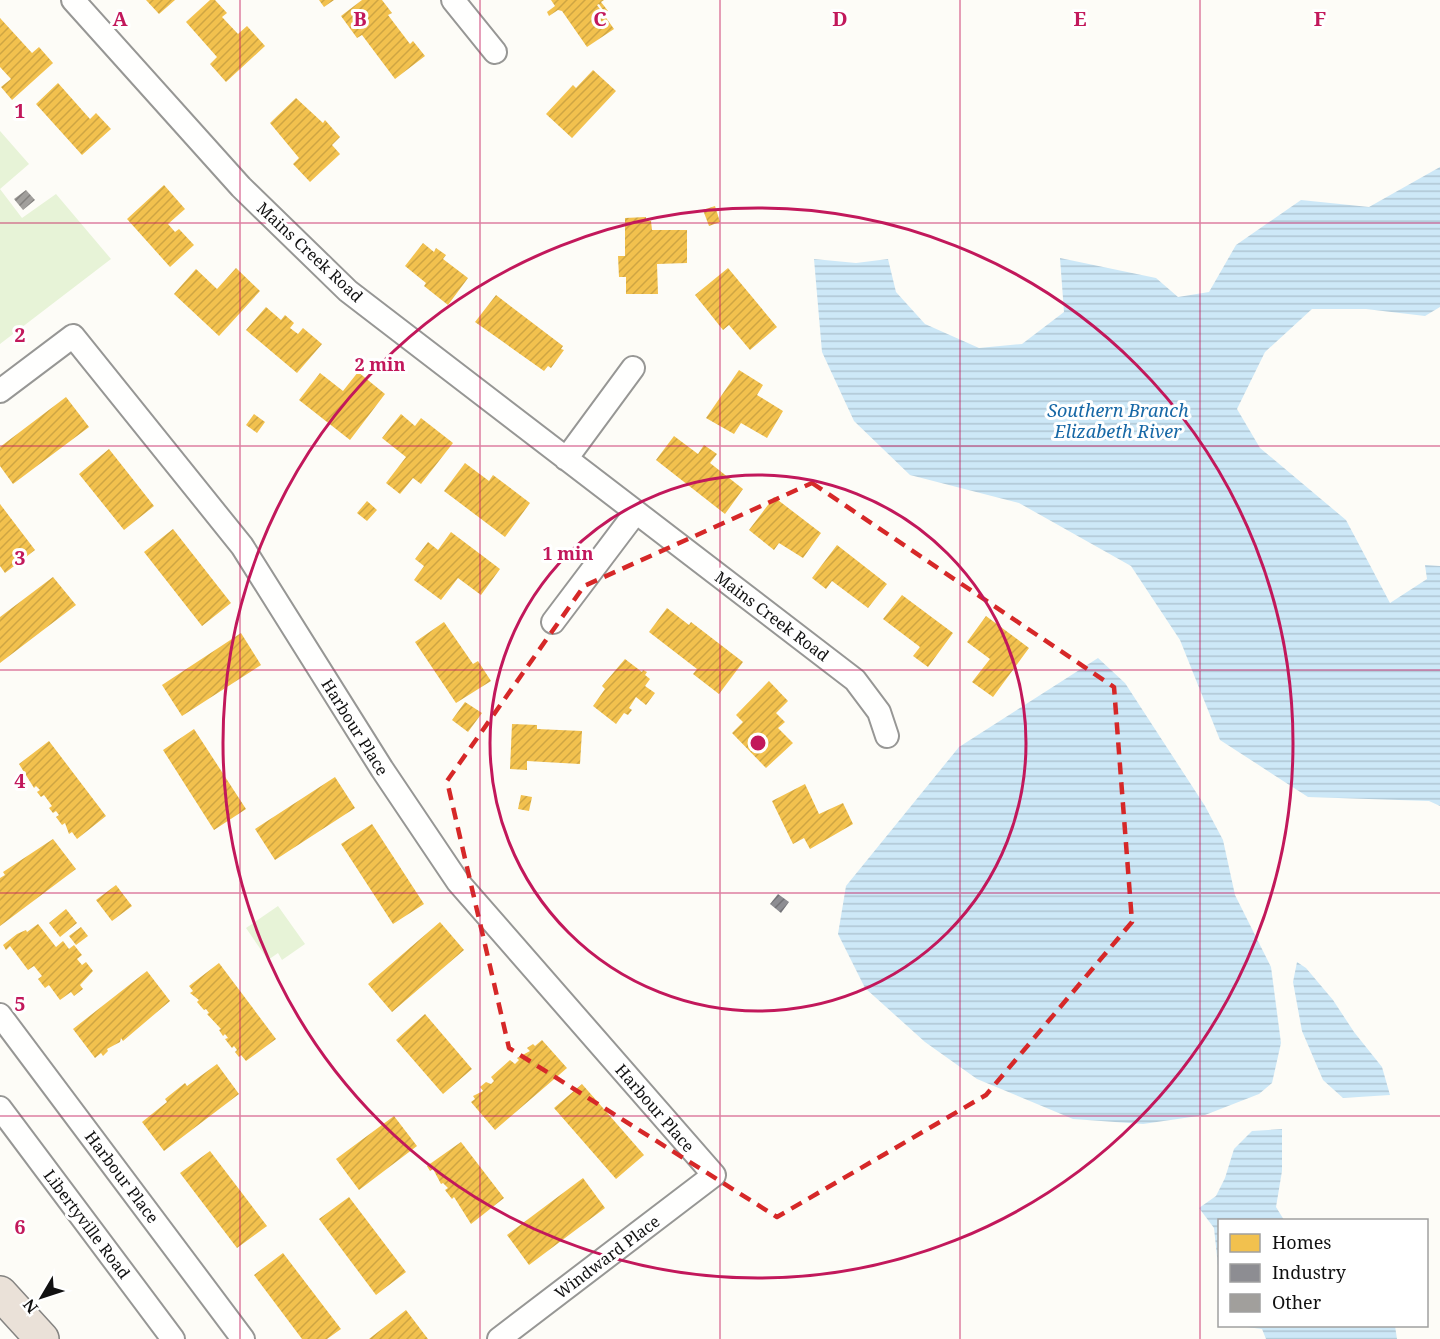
<svg xmlns="http://www.w3.org/2000/svg" width="1440" height="1339" font-family="'Noto Serif',serif">
<style>
.grass{fill:#e7f3d7}
.water{fill:url(#water-rules)}
.homes{fill:url(#homes-hatch)}
.industry{fill:url(#industry-hatch)}
.building{fill:url(#building-hatch)}
.lines{fill:none;stroke-linecap:round;stroke-linejoin:round}
.minor-casing{stroke:#979795;stroke-width:26}
.motorway-casing{stroke:#858482;stroke-width:36}
.minor{stroke:#fffffe;stroke-width:22}
.motorway{stroke:#eae1d8;stroke-width:33}
.marked{fill:none;stroke:#d62828;stroke-width:4.5;stroke-dasharray:12 8;stroke-linejoin:round}
.grid{fill:none;stroke:#c2185b;stroke-width:1.5;stroke-opacity:0.55}
.ring{fill:none;stroke:#c2185b;stroke-width:3}
.labels{text-anchor:middle;dominant-baseline:central;stroke-width:6;stroke-linejoin:round;paint-order:stroke}
.street-label{font-size:16px;fill:#111;stroke:#fff}
.water-label{font-size:18px;font-style:italic;fill:#1768a6;stroke:#fff}
.grid-label{font-size:20px;text-anchor:middle;font-weight:bold;fill:#c2185b;stroke:#fff;stroke-width:6;stroke-linejoin:round;paint-order:stroke}
.centre{fill:#c2185b;stroke:#fff;stroke-width:3}
.ring-label{font-size:18px;text-anchor:middle;font-weight:bold;fill:#c2185b;stroke:#fff;stroke-width:6;stroke-linejoin:round;paint-order:stroke}
</style>
<defs>
<pattern id="water-rules" width="6" height="5" patternUnits="userSpaceOnUse" patternTransform="scale(1.5)"><rect width="6" height="5" fill="#cde8f7"/><path d="M0 2.5h6" fill="none" stroke="#afc6d3"/></pattern>
<pattern id="homes-hatch" width="6" height="6" patternUnits="userSpaceOnUse" patternTransform="scale(1.5)"><rect width="6" height="6" fill="#f2c14e"/><path d="M-1 1l2-2M0 6l6-6M5 7l2-2" fill="none" stroke="#cea543"/></pattern>
<pattern id="industry-hatch" width="6" height="6" patternUnits="userSpaceOnUse" patternTransform="scale(1.5)"><rect width="6" height="6" fill="#8d8d92"/><path d="M-1 1l2-2M0 6l6-6M5 7l2-2" fill="none" stroke="#727276"/></pattern>
<pattern id="building-hatch" width="6" height="6" patternUnits="userSpaceOnUse" patternTransform="scale(1.5)"><rect width="6" height="6" fill="#a19f9c"/><path d="M-1 1l2-2M0 6l6-6M5 7l2-2" fill="none" stroke="#82807e"/></pattern>
</defs>
<rect width="100%" height="100%" fill="#fdfcf7"/>
<path class="grass" d="M 0,131 L 29,164 L 0,189 L 22,218 L 56,194 L 111,259 L 0,344 Z
M 278,906 L 305,944 L 282,960 L 278,953 L 268,960 L 246,928 Z"/>
<path class="water" d="M 1440,167 L 1440,307 L 1425,316 L 1366,309 L 1312,309 L 1265,352 L 1237,409 L 1260,448 L 1346,520 L 1390,603 L 1427,579 L 1425,565 L 1440,566 L 1440,806 L 1429,801 L 1308,797 L 1220,740 L 1180,640 L 1131,566 L 1019,503 L 910,475 L 854,421 L 822,352 L 814,259 L 856,263 L 888,259 L 896,292 L 925,324 L 979,348 L 1022,344 L 1064,312 L 1060,258 L 1156,278 L 1178,297 L 1209,292 L 1236,245 L 1301,200 L 1369,207 Z
M 1098,658 L 1125,683 L 1205,806 L 1223,840 L 1235,895 L 1271,967 L 1281,1043 L 1272,1083 L 1259,1094 L 1205,1115 L 1143,1124 L 1073,1119 L 977,1079 L 925,1042 L 865,988 L 838,934 L 846,886 L 959,747 Z
M 1297,962 L 1306,968 L 1333,1000 L 1354,1032 L 1382,1067 L 1390,1095 L 1343,1098 L 1323,1080 L 1302,1031 L 1293,982 Z
M 1282,1129 L 1282,1171 L 1276,1207 L 1284,1220 L 1220,1220 L 1219,1275 L 1214,1228 L 1199,1208 L 1216,1196 L 1225,1178 L 1234,1149 L 1252,1131 Z
M 1239,1326 L 1395,1326 L 1397,1339 L 1266,1339 L 1262,1329 Z"/>
<path class="homes" d="M 146,0 L 175,0 L 159,14 Z
M 210,0 L 215,0 L 227,13 L 222,17 L 238,34 L 247,26 L 265,46 L 226,82 L 210,64 L 217,57 L 186,22 Z
M 319,0 L 334,0 L 324,7 Z
M 362,0 L 382,0 L 392,13 L 388,15 L 410,44 L 413,41 L 425,56 L 395,79 L 362,35 L 357,38 L 341,16 Z
M 551,0 L 604,0 L 601,2 L 608,11 L 605,13 L 599,4 L 597,5 L 614,29 L 587,47 L 562,11 L 558,10 L 549,16 L 547,12 L 555,6 Z
M 0,18 L 32,53 L 39,47 L 53,63 L 12,100 L 1,87 L 11,79 L 0,67 Z
M 593,70 L 616,91 L 572,138 L 546,114 L 573,85 L 576,88 Z
M 58,83 L 90,119 L 96,113 L 111,129 L 82,155 L 36,104 Z
M 296,98 L 323,123 L 325,120 L 340,137 L 332,145 L 340,154 L 310,182 L 293,164 L 299,158 L 270,123 Z
M 164,185 L 185,209 L 168,224 L 175,232 L 179,229 L 194,245 L 170,267 L 127,219 Z
M 715,206 L 720,222 L 709,226 L 703,210 Z
M 646,217 L 646,221 L 651,221 L 652,230 L 687,230 L 687,263 L 657,264 L 658,294 L 626,294 L 626,277 L 619,277 L 618,256 L 625,256 L 625,218 Z
M 423,243 L 434,252 L 436,248 L 446,255 L 443,259 L 468,278 L 448,305 L 424,286 L 426,283 L 405,266 Z
M 236,268 L 260,291 L 219,336 L 174,294 L 196,269 L 217,289 Z
M 728,268 L 777,327 L 750,350 L 729,325 L 723,330 L 695,295 Z
M 496,295 L 563,346 L 561,349 L 564,350 L 551,368 L 548,366 L 544,371 L 475,322 Z
M 266,307 L 281,320 L 285,315 L 294,323 L 290,328 L 298,334 L 303,328 L 322,344 L 297,373 L 246,330 Z
M 739,370 L 763,385 L 757,395 L 783,411 L 767,438 L 741,423 L 734,434 L 706,418 Z
M 358,372 L 385,394 L 350,440 L 299,400 L 320,373 L 343,391 Z
M 66,397 L 89,427 L 13,484 L 0,466 L 0,447 Z
M 254,414 L 265,422 L 257,433 L 246,425 Z
M 401,414 L 415,426 L 421,418 L 453,443 L 421,484 L 413,478 L 400,494 L 386,483 L 406,457 L 382,438 Z
M 674,436 L 698,454 L 704,445 L 717,454 L 710,463 L 743,489 L 725,514 L 656,460 Z
M 109,449 L 154,506 L 124,530 L 79,474 Z
M 465,463 L 489,481 L 493,475 L 530,503 L 505,537 L 444,491 Z
M 774,497 L 821,533 L 803,558 L 779,543 L 774,550 L 749,530 Z
M 367,501 L 377,510 L 367,521 L 357,513 Z
M 0,504 L 35,550 L 5,573 L 0,566 Z
M 173,529 L 231,603 L 202,626 L 144,552 Z
M 451,532 L 500,569 L 481,595 L 458,578 L 441,600 L 414,580 L 424,566 L 415,559 L 428,542 L 438,550 Z
M 837,545 L 887,584 L 868,608 L 832,581 L 826,589 L 812,578 Z
M 53,577 L 76,605 L 0,663 L 0,617 Z
M 902,595 L 953,633 L 928,667 L 913,656 L 920,647 L 883,619 Z
M 667,608 L 689,625 L 691,622 L 743,662 L 719,694 L 693,674 L 697,669 L 649,632 Z
M 986,616 L 1029,648 L 993,697 L 972,682 L 990,659 L 967,642 Z
M 444,622 L 473,664 L 478,661 L 491,681 L 456,703 L 415,642 Z
M 241,633 L 261,665 L 182,716 L 162,685 Z
M 625,659 L 642,672 L 643,670 L 647,672 L 645,675 L 650,679 L 645,686 L 655,693 L 646,705 L 636,697 L 629,708 L 632,710 L 628,715 L 624,713 L 616,724 L 593,706 L 605,689 L 602,686 Z
M 769,681 L 788,701 L 776,713 L 785,722 L 778,728 L 793,743 L 766,768 L 732,733 L 743,722 L 736,715 Z
M 465,702 L 482,713 L 468,732 L 452,720 Z
M 512,724 L 537,725 L 537,729 L 582,731 L 580,764 L 527,761 L 527,770 L 510,769 Z
M 194,729 L 246,809 L 214,830 L 163,750 Z
M 49,741 L 106,816 L 77,839 L 72,832 L 69,834 L 65,823 L 62,825 L 56,817 L 59,815 L 56,811 L 53,813 L 49,808 L 52,806 L 44,795 L 41,797 L 37,792 L 40,790 L 36,786 L 34,788 L 19,764 Z
M 335,777 L 355,808 L 275,860 L 255,829 Z
M 805,784 L 819,814 L 843,803 L 853,824 L 810,849 L 804,838 L 793,844 L 772,801 Z
M 521,795 L 532,797 L 529,811 L 518,809 Z
M 372,824 L 424,904 L 393,924 L 341,844 Z
M 53,839 L 76,869 L 0,926 L 0,878 L 5,875 L 3,872 Z
M 116,885 L 132,906 L 112,921 L 96,900 Z
M 66,909 L 77,923 L 60,937 L 49,923 Z
M 440,922 L 464,950 L 392,1012 L 368,984 Z
M 38,924 L 56,947 L 63,941 L 69,949 L 74,945 L 82,955 L 77,959 L 82,965 L 86,962 L 93,971 L 80,985 L 83,989 L 74,996 L 71,992 L 60,1000 L 49,985 L 45,988 L 38,979 L 42,976 L 34,966 L 28,970 L 10,946 L 6,950 L 3,945 L 17,934 L 26,930 L 27,932 Z
M 81,927 L 88,936 L 76,945 L 69,936 Z
M 219,963 L 276,1039 L 246,1061 L 241,1055 L 239,1057 L 235,1052 L 237,1050 L 234,1046 L 232,1048 L 225,1039 L 228,1038 L 225,1034 L 223,1036 L 219,1030 L 221,1029 L 207,1014 L 209,1013 L 206,1009 L 204,1010 L 197,1002 L 199,1000 L 190,993 L 193,991 L 189,986 Z
M 147,971 L 170,1001 L 123,1041 L 121,1038 L 120,1042 L 107,1049 L 108,1051 L 103,1056 L 101,1053 L 95,1058 L 73,1029 Z
M 425,1014 L 472,1069 L 443,1094 L 396,1040 Z
M 542,1040 L 567,1068 L 495,1130 L 471,1102 L 475,1099 L 473,1096 L 483,1091 L 480,1087 L 486,1082 L 491,1084 L 494,1081 L 491,1077 L 510,1060 L 515,1064 L 519,1060 L 517,1058 L 530,1051 L 527,1048 L 533,1044 L 535,1046 Z
M 217,1064 L 239,1094 L 164,1151 L 142,1122 L 167,1102 L 165,1099 L 185,1083 L 187,1086 Z
M 582,1084 L 644,1155 L 616,1179 L 554,1108 Z
M 394,1116 L 417,1146 L 359,1190 L 336,1159 Z
M 461,1142 L 504,1198 L 471,1224 L 454,1197 L 452,1199 L 445,1190 L 448,1188 L 443,1183 L 441,1184 L 433,1169 L 430,1171 L 427,1166 Z
M 210,1151 L 267,1226 L 237,1248 L 180,1173 Z
M 583,1178 L 605,1208 L 529,1265 L 507,1235 Z
M 349,1197 L 406,1272 L 376,1295 L 319,1219 Z
M 283,1253 L 341,1329 L 327,1339 L 302,1339 L 254,1275 Z
M 406,1310 L 428,1339 L 369,1339 Z"/>
<path class="industry" d="M 778,894 L 789,902 L 781,913 L 770,904 Z"/>
<path class="building" d="M 26,190 L 35,200 L 23,210 L 14,199 Z"/>
<g class="lines">
<g class="minor-casing">
<path id="minor" d="M 73,0 L 241,187 L 348,291 L 855,680 L 879,712 L 887,736
M 453,0 L 495,52
M 0,391 L 73,336 L 242,546 L 382,769 L 458,882 L 714,1175 L 499,1339
M 566,459 L 633,368
M 553,622 L 636,512
M 0,1015 L 243,1339
M 0,1108 L 173,1339"/>
</g>
<g class="motorway-casing">
<path id="motorway" d="M 0,1293 L 42,1339"/>
</g>
<use href="#minor" class="minor"/>
<use href="#motorway" class="motorway"/>
</g>
<path class="marked" d="M 812,483 L 1114,687 L 1132,922 L 986,1095 L 777,1217 L 509,1048 L 447,781 L 584,586 Z"/>
<path class="grid" d="M 240,0 L 240,1339M 480,0 L 480,1339M 720,0 L 720,1339M 960,0 L 960,1339M 1200,0 L 1200,1339M 0,223 L 1440,223M 0,446 L 1440,446M 0,670 L 1440,670M 0,893 L 1440,893M 0,1116 L 1440,1116"/>
<g class="ring">
<circle cx="758" cy="743" r="268"/>
<circle cx="758" cy="743" r="535"/>
</g>
<g class="labels">
<g class="street-label">
<text transform="translate(310 252) rotate(43)">Mains Creek Road</text>
<text transform="translate(772 616) rotate(37)">Mains Creek Road</text>
<text transform="translate(355 727) rotate(58)">Harbour Place</text>
<text transform="translate(655 1108) rotate(49)">Harbour Place</text>
<text transform="translate(122 1177) rotate(53)">Harbour Place</text>
<text transform="translate(87 1224) rotate(53)">Libertyville Road</text>
<text transform="translate(607 1257) rotate(-37)">Windward Place</text>
</g>
<g class="water-label">
<text x="1118" y="410">Southern Branch<tspan x="1118" dy="21">Elizabeth River</tspan></text>
</g>
</g>
<g class="grid-label">
<text x="120" y="26">A</text>
<text x="360" y="26">B</text>
<text x="600" y="26">C</text>
<text x="840" y="26">D</text>
<text x="1080" y="26">E</text>
<text x="1320" y="26">F</text>
<text x="20" y="118">1</text>
<text x="20" y="342">2</text>
<text x="20" y="565">3</text>
<text x="20" y="788">4</text>
<text x="20" y="1011">5</text>
<text x="20" y="1234">6</text>
</g>
<circle cx="758" cy="743" r="9" class="centre"/>
<g class="ring-label">
<text x="380" y="371">2 min</text>
<text x="568" y="560">1 min</text>
</g>
<rect x="1218" y="1219" width="210" height="108" fill="#ffffff" stroke="#a0a0a0" stroke-width="1.5"/>
<rect x="1230" y="1234" width="30" height="18" fill="#f2c14e" stroke="#a0a0a0" stroke-width="1.5"/>
<text x="1272" y="1249" font-size="18" fill="#111111">Homes</text>
<rect x="1230" y="1264" width="30" height="18" fill="#8d8d92" stroke="#a0a0a0" stroke-width="1.5"/>
<text x="1272" y="1279" font-size="18" fill="#111111">Industry</text>
<rect x="1230" y="1294" width="30" height="18" fill="#a19f9c" stroke="#a0a0a0" stroke-width="1.5"/>
<text x="1272" y="1309" font-size="18" fill="#111111">Other</text>
<g transform="translate(42 1297) rotate(231)" stroke="#ffffff" stroke-width="4.5" paint-order="stroke">
<path d="M0-4.5L10 22L0 15L-10 22Z" fill="#111111"/>
<text y="-9" font-size="16" font-weight="bold" text-anchor="middle" fill="#111111">N</text>
</g>
</svg>
